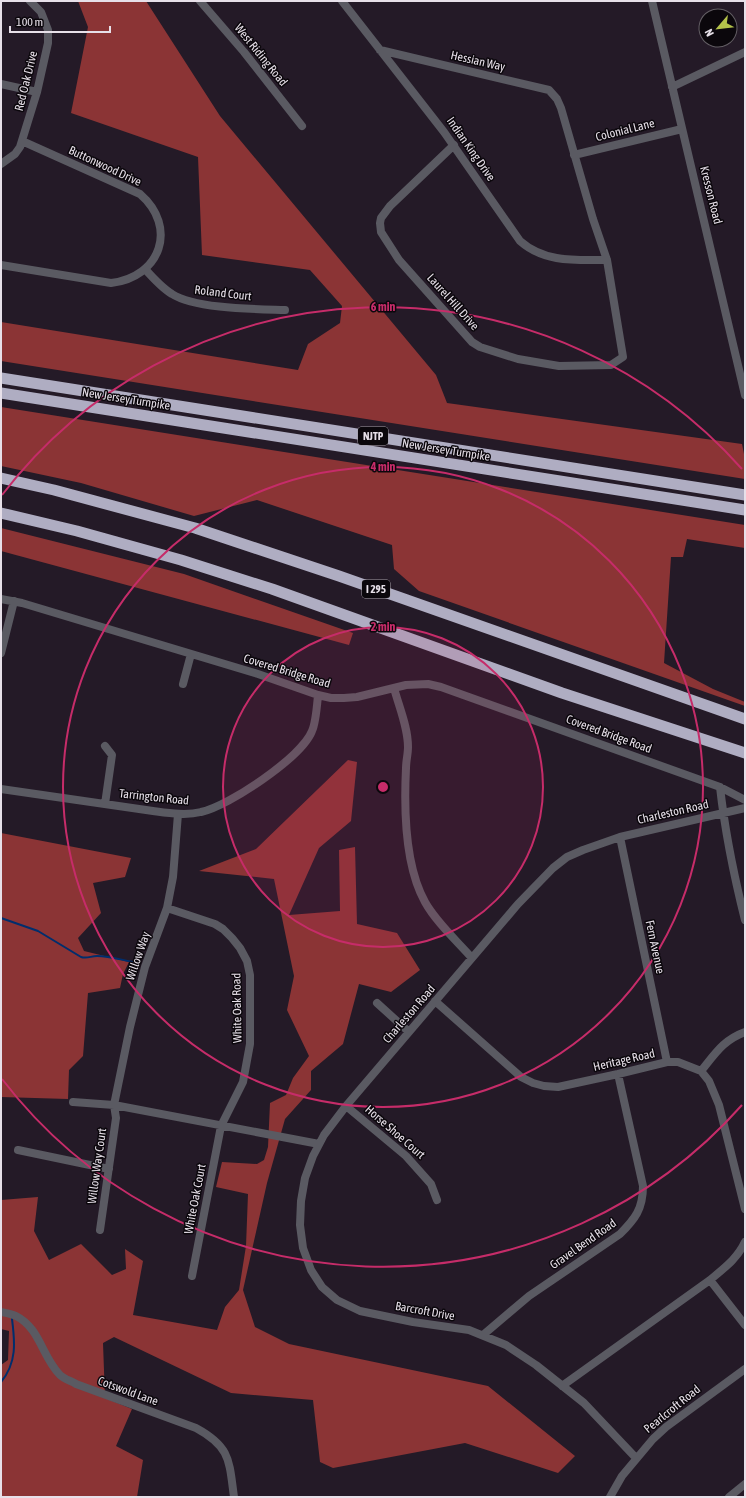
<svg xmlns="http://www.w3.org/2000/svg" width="746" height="1498" font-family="'Asap Condensed',sans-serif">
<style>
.forest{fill:#8b3435}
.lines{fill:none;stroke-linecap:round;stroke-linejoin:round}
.stream{stroke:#002e6d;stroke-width:2}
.minor{stroke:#5a5a62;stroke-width:8}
.highway{stroke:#afadc2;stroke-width:11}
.ring{fill:none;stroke:#c62c69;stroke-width:2}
.labels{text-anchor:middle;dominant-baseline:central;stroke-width:3;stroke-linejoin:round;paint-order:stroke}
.shield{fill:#0b070c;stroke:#a59fa7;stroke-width:1}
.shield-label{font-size:11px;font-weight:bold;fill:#e7e0e9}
.street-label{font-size:12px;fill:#e7e0e9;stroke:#0b070c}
.centre{fill:#c62c69;stroke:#0b070c;stroke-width:2}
.ring-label{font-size:12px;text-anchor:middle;font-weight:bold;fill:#c62c69;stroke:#0b070c;stroke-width:3;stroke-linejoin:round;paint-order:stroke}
</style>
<rect width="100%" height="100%" fill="#241a27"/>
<path class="forest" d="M 78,1 L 146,1 L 220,116 L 436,375 L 447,403 L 742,444 L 745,459 L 745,479 L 1,361 L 1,322 L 298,370 L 308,344 L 340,323 L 342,306 L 310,270 L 202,255 L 198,157 L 71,113 L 88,27 Z
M 1,407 L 745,525 L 745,548 L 687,539 L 683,557 L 671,557 L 664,663 L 713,689 L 745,702 L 745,706 L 419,591 L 394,569 L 392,545 L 257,500 L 194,516 L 81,483 L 1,466 Z
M 1,528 L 184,574 L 353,633 L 349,645 L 1,551 Z
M 348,760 L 357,762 L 351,821 L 319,848 L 289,915 L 340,911 L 339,850 L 355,847 L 357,924 L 397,933 L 420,970 L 391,992 L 359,984 L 343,1044 L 311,1071 L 311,1090 L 285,1119 L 267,1183 L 243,1290 L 255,1327 L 289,1344 L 488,1386 L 575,1456 L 558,1473 L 465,1443 L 333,1468 L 320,1462 L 313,1400 L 231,1393 L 114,1337 L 103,1343 L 105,1398 L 132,1409 L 116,1446 L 143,1460 L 137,1497 L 1,1497 L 1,1365 L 8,1360 L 9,1331 L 1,1329 L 1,1200 L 38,1197 L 34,1231 L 49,1260 L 81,1244 L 112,1275 L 126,1269 L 125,1249 L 143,1261 L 133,1315 L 217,1330 L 225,1307 L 239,1290 L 246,1246 L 248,1194 L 216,1187 L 222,1162 L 257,1164 L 264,1160 L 268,1147 L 270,1103 L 286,1095 L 293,1078 L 309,1056 L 287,1010 L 294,976 L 274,879 L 199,871 L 256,849 Z
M 1,833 L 131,858 L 125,877 L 93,883 L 101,913 L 78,938 L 84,951 L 129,962 L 123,974 L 120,988 L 88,993 L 83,1056 L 69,1070 L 68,1099 L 1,1097 Z"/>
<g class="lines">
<path class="stream" d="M 1,918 L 38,931 L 81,957 C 87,959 91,956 97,956 C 109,956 122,960 133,962
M 1,1382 C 17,1363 15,1342 12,1319"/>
<path class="minor" d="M 200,1 L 244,52 L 302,126
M 342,1 L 444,132 L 520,241 C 545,263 576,260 607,260
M 652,1 L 745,395
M 380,50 L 549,90 L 557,99 L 561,108 L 593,219 L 607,260 L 623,357 L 611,365 L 559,366 L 518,359 L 480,347 L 472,342 L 399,260 L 381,232 L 380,223 L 381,218 L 390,206 L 454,145
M 1,84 L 37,92
M 672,87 L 745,52
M 574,155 L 682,129
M 1,164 L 15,154 L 20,147 L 37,92 L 48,43 L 48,30 L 41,12 L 30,1
M 1,265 L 111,283 C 161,277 178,227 140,194 L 22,141
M 145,269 C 153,278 162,288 172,294 C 195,309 256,309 285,310
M 1,599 L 22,603 L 258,674 L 318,695 L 331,698 L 344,698 L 357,697 L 406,685 L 428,684 L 441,687 L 720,787 L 745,800
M 1,653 L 14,601
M 183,684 L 191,654
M 394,688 C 399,707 408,727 408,747 C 408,754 406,761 406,768 C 404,808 405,866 425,902 C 436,922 457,941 472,958
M 720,787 C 725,832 734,876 745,920
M 1,789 L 153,811 C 168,813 186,816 201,812 C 229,806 302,757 312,731 C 316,722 317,705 318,695
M 105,804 L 112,755 L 105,746
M 620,837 L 667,1062
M 167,908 L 215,924 L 223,929 L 232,938 L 240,948 L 247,961 L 250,975 L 250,1044 L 243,1082 L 221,1126 L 192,1276
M 435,1001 L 521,1077 L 533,1083 L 544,1086 L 558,1087 L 618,1074 L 667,1062 L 678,1062 L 701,1071 L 709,1081 L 719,1105 L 745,1209
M 377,1003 L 409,1032
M 701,1071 C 715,1054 723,1040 745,1032
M 73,1102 L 114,1105 L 319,1144
M 346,1106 L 406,1156 L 431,1184 L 437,1200
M 18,1150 L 109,1169
M 100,1230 L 116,1118 L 114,1105 L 130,1027 L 145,967 L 167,908 L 173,877 L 178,814
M 710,1280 L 745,1325
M 1,1312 C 6,1313 12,1314 16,1316 C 40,1328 42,1357 60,1375 C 64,1379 71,1381 76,1384 L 196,1428 C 231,1447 229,1461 234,1497
M 483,1335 L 529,1296 L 620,1234 C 635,1219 643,1209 643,1186 L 618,1074
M 562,1386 L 710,1280 C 724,1268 737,1259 745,1242
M 636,1458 L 584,1403 L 536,1365 L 506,1345 L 469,1330 L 413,1322 L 360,1311 L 337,1300 L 322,1287 L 311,1270 L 303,1248 L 300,1225 L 301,1201 L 305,1178 L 313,1156 L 324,1135 L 346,1106 L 518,904 L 553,868 L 567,857 L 583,850 L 620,837 L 745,808
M 610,1497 L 622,1476 L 653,1439 L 666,1427 L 745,1369
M 729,1497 L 745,1484"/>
<path class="highway" d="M 1,378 L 745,495
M 1,393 L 745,510
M 1,478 L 54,490 L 195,528 L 339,576 L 745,719
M 1,513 L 77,531 L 181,560 L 272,589 L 562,693 L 745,753"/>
</g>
<circle cx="383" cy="787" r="160" fill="#c62c69" fill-opacity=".12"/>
<g class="ring">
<circle cx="383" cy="787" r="160"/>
<circle cx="383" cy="787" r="320"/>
<path d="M742 1105A480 480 0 0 1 2 1079M2 495A480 480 0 0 1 742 469"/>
</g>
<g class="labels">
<g class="shield">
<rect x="358" y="427" width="30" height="18" rx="3"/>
<rect x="362" y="580" width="28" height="18" rx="3"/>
</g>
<g class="shield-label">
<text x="373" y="436">NJTP</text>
<text x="376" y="589">I 295</text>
</g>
<g class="street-label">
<text transform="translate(261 55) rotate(51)">West Riding Road</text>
<text transform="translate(478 61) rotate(13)">Hessian Way</text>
<text transform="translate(26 81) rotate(-76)">Red Oak Drive</text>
<text transform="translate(625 130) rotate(-14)">Colonial Lane</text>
<text transform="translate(471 149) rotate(55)">Indian King Drive</text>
<text transform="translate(105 166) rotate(25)">Buttonwood Drive</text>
<text transform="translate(711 195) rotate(76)">Kresson Road</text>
<text transform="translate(223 293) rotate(7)">Roland Court</text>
<text transform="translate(453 302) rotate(48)">Laurel Hill Drive</text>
<text transform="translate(126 399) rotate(9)">New Jersey Turnpike</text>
<text transform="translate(446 450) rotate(9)">New Jersey Turnpike</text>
<text transform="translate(287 671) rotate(17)">Covered Bridge Road</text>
<text transform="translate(609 734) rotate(20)">Covered Bridge Road</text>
<text transform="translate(154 797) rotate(6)">Tarrington Road</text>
<text transform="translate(673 812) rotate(-13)">Charleston Road</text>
<text transform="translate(655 947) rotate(78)">Fern Avenue</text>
<text transform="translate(138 956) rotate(-71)">Willow Way</text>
<text transform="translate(237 1008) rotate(-91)">White Oak Road</text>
<text transform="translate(409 1014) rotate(-49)">Charleston Road</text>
<text transform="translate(624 1060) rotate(-13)">Heritage Road</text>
<text transform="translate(395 1132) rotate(41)">Horse Shoe Court</text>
<text transform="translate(97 1166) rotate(-82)">Willow Way Court</text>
<text transform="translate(195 1199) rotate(-79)">White Oak Court</text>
<text transform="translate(583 1244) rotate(-35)">Gravel Bend Road</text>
<text transform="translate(425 1311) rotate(10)">Barcroft Drive</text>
<text transform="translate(128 1391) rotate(20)">Cotswold Lane</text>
<text transform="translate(672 1409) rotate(-39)">Pearlcroft Road</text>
</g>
</g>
<circle cx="383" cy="787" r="6" class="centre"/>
<g class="ring-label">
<text x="383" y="311">6 min</text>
<text x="383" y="471">4 min</text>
<text x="383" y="631">2 min</text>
</g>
<rect width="746" height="1498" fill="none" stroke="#e7e0e9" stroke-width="4"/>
<g transform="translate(718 28) rotate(242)"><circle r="19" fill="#0b070c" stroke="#635e64"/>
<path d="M0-3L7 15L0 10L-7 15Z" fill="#b4c24a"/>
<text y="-6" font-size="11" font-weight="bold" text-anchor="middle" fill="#e7e0e9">N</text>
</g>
<path d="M10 26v6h100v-6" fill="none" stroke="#e7e0e9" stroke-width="2"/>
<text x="16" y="26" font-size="12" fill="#e7e0e9" stroke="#0b070c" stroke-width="3" paint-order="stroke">100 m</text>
</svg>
